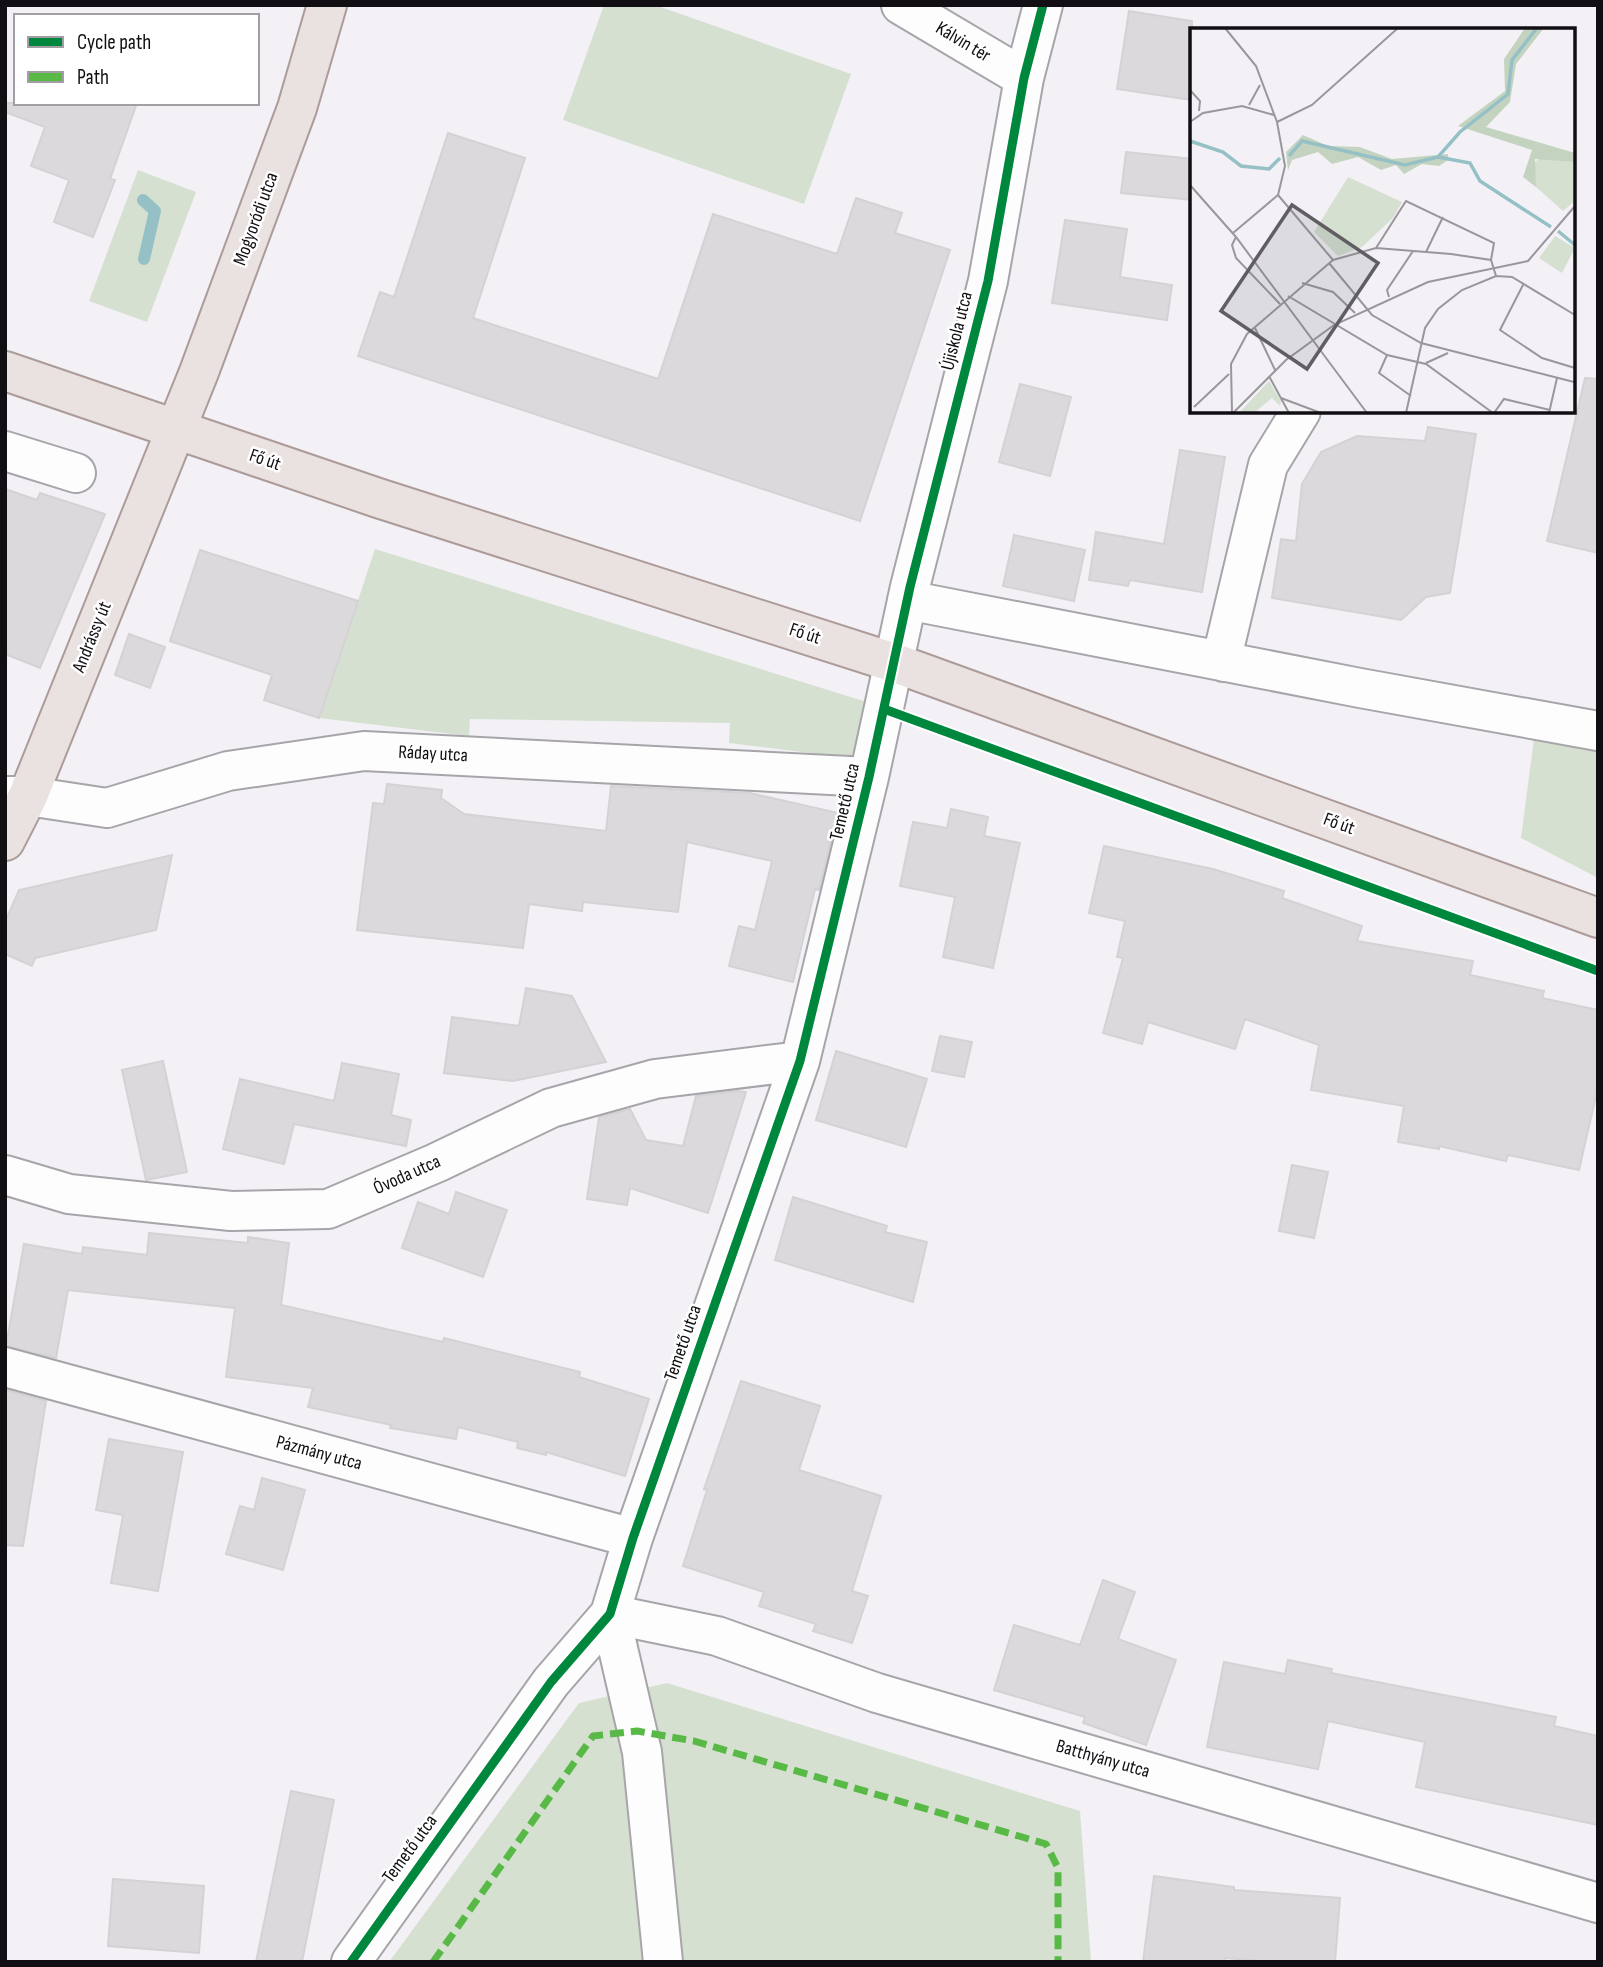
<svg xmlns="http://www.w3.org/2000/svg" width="1603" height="1967" font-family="'Sofia Sans Condensed',sans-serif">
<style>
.green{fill:#d5e0d1}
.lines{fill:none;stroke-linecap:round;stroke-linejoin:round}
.stream{stroke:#95c1c6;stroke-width:12}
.building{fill:#dcd9dc;stroke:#d4d2d4;stroke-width:2}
.minor-casing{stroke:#a7a5a9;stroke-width:42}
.major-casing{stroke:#ac9b98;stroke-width:42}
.minor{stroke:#fdfdfe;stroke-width:38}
.major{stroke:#eae2e0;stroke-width:38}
.quiet{stroke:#58b947;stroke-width:7;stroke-dasharray:14 7;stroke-linecap:butt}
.cycleway-casing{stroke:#fff;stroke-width:13}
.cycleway{stroke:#00873e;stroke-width:9}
.labels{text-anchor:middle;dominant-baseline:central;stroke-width:5;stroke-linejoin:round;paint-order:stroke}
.street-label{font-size:19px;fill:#110f13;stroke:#fff}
.inset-river{fill:none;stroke:#95c1c6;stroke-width:3.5}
.inset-road{fill:none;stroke:#99979b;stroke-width:2}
.view{fill:#605e62;fill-opacity:0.15;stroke:#605e62;stroke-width:3.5}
.inset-edge{fill:none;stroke:#110f13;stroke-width:3.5}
</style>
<rect width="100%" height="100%" fill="#f3f1f6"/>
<path class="green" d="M 604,5 L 655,5 L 851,74 L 804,204 L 563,120 Z
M 138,170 L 196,192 L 147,322 L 89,301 Z
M 375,549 L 870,703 L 858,759 L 729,743 L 730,723 L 470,719 L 469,736 L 319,718 Z
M 1535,731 L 1598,744 L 1598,878 L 1521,838 Z
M 667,1683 L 1080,1811 L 1091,1962 L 389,1962 L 579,1703 Z"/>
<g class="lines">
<path class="stream" d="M 143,200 L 155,211 L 144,259"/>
</g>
<path class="building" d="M 1129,11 L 1192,21 L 1192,100 L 1117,89 Z
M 5,103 L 137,103 L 110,179 L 115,180 L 93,237 L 54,222 L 69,180 L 31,166 L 45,127 L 5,112 Z
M 448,133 L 525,158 L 473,318 L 658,379 L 713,214 L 837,254 L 856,198 L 902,213 L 895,233 L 950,250 L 860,521 L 358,356 L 380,292 L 394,297 Z
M 1126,152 L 1192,159 L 1192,200 L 1121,193 Z
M 1065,220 L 1127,229 L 1120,277 L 1172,285 L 1167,320 L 1052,303 Z
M 1585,378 L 1598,379 L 1598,553 L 1547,541 Z
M 1020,384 L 1071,397 L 1050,476 L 999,462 Z
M 1428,427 L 1476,434 L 1450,593 L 1426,597 L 1401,620 L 1272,598 L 1281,539 L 1296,541 L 1302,484 L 1321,452 L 1357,436 L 1425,441 Z
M 1180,450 L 1225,457 L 1202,592 L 1130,580 L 1128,586 L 1089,580 L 1096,532 L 1164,544 Z
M 5,489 L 37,500 L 40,493 L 105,514 L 40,668 L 5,654 Z
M 1014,535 L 1085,550 L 1074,601 L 1003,586 Z
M 200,550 L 358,601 L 319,718 L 264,700 L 272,675 L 170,641 Z
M 129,634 L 165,647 L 150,688 L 115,675 Z
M 387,784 L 442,790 L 441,798 L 464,814 L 606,831 L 611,786 L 750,793 L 838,813 L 819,890 L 815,889 L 793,982 L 729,966 L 739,926 L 755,930 L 772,861 L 687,842 L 678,912 L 583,902 L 582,911 L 529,904 L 523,948 L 357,930 L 373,803 L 384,804 Z
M 951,809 L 988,817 L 984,836 L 1020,843 L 993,968 L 943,957 L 955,897 L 900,886 L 913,822 L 947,828 Z
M 1104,846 L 1213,869 L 1284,891 L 1282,898 L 1362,926 L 1357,941 L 1473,961 L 1470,975 L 1544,991 L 1542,998 L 1598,1010 L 1598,1087 L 1579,1170 L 1508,1155 L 1506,1161 L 1439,1146 L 1439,1149 L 1398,1142 L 1404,1106 L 1311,1090 L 1319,1045 L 1245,1019 L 1235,1049 L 1148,1022 L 1142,1044 L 1103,1033 L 1123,958 L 1117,957 L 1125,921 L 1089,913 Z
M 172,855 L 156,930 L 35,958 L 32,966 L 5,954 L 5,922 L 19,890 Z
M 526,988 L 572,996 L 606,1062 L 513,1081 L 444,1073 L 452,1017 L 519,1026 Z
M 940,1036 L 972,1042 L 964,1077 L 932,1071 Z
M 836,1051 L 927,1079 L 906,1147 L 816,1120 Z
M 163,1061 L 187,1172 L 146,1180 L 122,1070 Z
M 342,1063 L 399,1074 L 391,1115 L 411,1120 L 406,1146 L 294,1124 L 284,1164 L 223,1149 L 240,1079 L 334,1101 Z
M 738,1091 L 746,1092 L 708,1213 L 630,1188 L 627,1205 L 587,1199 L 599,1117 L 630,1109 L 646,1140 L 683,1146 L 696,1096 Z
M 1292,1165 L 1328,1172 L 1314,1238 L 1279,1231 Z
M 456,1192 L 507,1210 L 483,1277 L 402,1248 L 418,1202 L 449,1214 Z
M 793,1197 L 887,1226 L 885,1232 L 927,1242 L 913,1302 L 775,1260 Z
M 149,1233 L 248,1243 L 248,1237 L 289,1243 L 281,1305 L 443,1342 L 444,1338 L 580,1372 L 579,1377 L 649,1399 L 625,1476 L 546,1452 L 546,1455 L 517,1448 L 518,1442 L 458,1427 L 456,1439 L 390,1428 L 391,1425 L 308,1407 L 313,1388 L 226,1377 L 235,1308 L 68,1290 L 56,1358 L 6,1346 L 24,1244 L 82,1254 L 83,1247 L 147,1255 Z
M 741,1381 L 820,1406 L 799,1470 L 881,1496 L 852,1591 L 868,1596 L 852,1643 L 813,1631 L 816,1624 L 759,1606 L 764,1592 L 683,1566 L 707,1490 L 704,1489 Z
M 5,1390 L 46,1401 L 23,1546 L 5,1545 Z
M 109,1439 L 183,1452 L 158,1591 L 111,1583 L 123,1515 L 96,1510 Z
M 262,1478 L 305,1490 L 283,1570 L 226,1554 L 240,1506 L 254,1510 Z
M 1103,1580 L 1135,1592 L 1118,1639 L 1176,1660 L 1146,1745 L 1083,1723 L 1085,1717 L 994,1690 L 1014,1625 L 1080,1645 Z
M 1288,1660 L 1332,1669 L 1331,1673 L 1556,1717 L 1554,1726 L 1598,1736 L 1598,1825 L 1416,1787 L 1425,1742 L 1328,1721 L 1318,1769 L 1207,1747 L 1224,1662 L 1285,1674 Z
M 291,1791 L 334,1800 L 302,1962 L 256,1962 Z
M 1154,1876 L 1234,1887 L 1234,1890 L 1340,1898 L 1335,1962 L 1273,1962 L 1225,1958 L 1224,1962 L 1143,1962 Z
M 113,1879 L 204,1886 L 199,1953 L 108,1946 Z"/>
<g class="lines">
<g class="minor-casing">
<path id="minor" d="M 901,5 L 1024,78
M 5,451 L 76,473
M 907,600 L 1360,688 L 1598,731
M 1224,662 L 1225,645 L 1268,465 L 1301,411
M 5,796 L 28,796 L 107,808 L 228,771 L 364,751 L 869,777
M 5,1175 L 69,1194 L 231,1211 L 328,1209 L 436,1163 L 551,1108 L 655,1079 L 800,1061
M 5,1367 L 633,1538
M 610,1614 L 717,1636 L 877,1693 L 1598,1903
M 610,1614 L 642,1752 L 663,1962
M 351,1962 L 551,1682 L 610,1614 L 633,1538 L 800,1061 L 869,777 L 910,587 L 988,281 L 1024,78 L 1043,5"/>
</g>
<g class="major-casing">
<path id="major" d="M 5,371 L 378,498 L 895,663 L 1598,918
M 5,841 L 28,796 L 199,372 L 297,108 L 327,5"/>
</g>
<use href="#minor" class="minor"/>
<use href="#major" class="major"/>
<path class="quiet" d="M 433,1962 L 593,1736 L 637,1731 L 694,1741 L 1046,1844 L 1058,1868 L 1058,1962"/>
<g class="cycleway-casing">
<path id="cycleway" d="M 884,709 L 1598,971
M 351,1962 L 551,1682 L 610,1614 L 633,1538 L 800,1061 L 869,777 L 910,587 L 988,281 L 1024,78 L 1043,5"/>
</g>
<use href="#cycleway" class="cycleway"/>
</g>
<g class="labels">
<g class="street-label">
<text transform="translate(963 42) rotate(31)">Kálvin tér</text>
<text transform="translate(256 219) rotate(-70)">Mogyoródi utca</text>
<text transform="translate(957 331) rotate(-76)">Újiskola utca</text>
<text transform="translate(265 460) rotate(19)">Fő út</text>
<text transform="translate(805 634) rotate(18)">Fő út</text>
<text transform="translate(92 637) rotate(-68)">Andrássy út</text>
<text transform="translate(433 754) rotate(3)">Ráday utca</text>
<text transform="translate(845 802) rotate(-77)">Temető utca</text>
<text transform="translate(1339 824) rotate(20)">Fő út</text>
<text transform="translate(407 1175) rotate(-24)">Óvoda utca</text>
<text transform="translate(683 1343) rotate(-71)">Temető utca</text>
<text transform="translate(319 1453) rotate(15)">Pázmány utca</text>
<text transform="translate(1103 1759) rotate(16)">Batthyány utca</text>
<text transform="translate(410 1849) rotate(-54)">Temető utca</text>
</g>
</g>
<g transform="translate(1190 28)">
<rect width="385" height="385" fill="#f3f1f6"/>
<path d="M 350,130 L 385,134 L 385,173 L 373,183 L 346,159 L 344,135 ZM 158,149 L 212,174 L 203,190 L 172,219 L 148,228 L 124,204 ZM 365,208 L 385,220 L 372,245 L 349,230 ZM 79,353 L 91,373 L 90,378 L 82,370 L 64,385 L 49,385 Z" fill="#d5e0d1"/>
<path d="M 335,0 L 354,0 L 326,36 L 320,74 L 296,99 L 385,125 L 385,134 L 345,131 L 346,159 L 333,149 L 342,122 L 268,98 L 315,63 L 314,31 ZM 113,107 L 138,118 L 170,119 L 202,131 L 258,126 L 258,132 L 249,138 L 232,136 L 214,146 L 206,137 L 191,142 L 168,129 L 142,136 L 128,124 L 102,132 L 98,142 L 96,124 Z" fill="#c4d3bf"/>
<path class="inset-river" d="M 0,113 L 33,124 L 51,138 L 79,141 L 90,130M 99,128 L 112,113 L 215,137 L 248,129 L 270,104 L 318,66 L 322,32 L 347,0M 248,129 L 280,135 L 290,153 L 361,199M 368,203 L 385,217"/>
<path class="inset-road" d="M 35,0 L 66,38 L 87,94 L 95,138 L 88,167 L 43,205M 0,62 L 10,73 L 9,83M 59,77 L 70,57M 0,94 L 13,85 L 52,78 L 84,87M 87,94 L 122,77 L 208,0M 0,157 L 46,209 L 177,385M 88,167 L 143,232M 46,209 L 42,217 L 46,230 L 90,276M 186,220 L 216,173 L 304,215 L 301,232M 236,224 L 253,189M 139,235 L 182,287 L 231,315 L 384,354M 112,255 L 143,264 L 165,285M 334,255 L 310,302 L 352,330 L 385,340M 98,268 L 197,327 L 236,336 L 303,385M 199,269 L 197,262 L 223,223M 65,300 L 85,342M 197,327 L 189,345 L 221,368M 236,335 L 258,325M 79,348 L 99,385M 91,370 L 131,385M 4,379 L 39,346M 42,385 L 41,336 L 57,306 L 143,232 L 186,220 L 261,226 L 301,232 L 306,248M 43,385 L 96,332 L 144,297 L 238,254 L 338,233 L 385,178M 216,385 L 235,300 L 248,281 L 272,262 L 306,248 L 322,249 L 385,287M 304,385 L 314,371 L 360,382M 359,385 L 367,350"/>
<path class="view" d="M 102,177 L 188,235 L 117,341 L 31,283 Z"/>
<rect width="385" height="385" class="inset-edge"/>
</g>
<rect width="1603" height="1967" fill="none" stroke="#110f13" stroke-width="14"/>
<rect x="14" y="14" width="245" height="91" fill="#ffffff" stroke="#a09fa1" stroke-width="2"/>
<rect x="28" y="37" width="35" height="10" fill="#00873e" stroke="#a09fa1" stroke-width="2"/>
<text x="77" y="49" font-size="21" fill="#110f13">Cycle path</text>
<rect x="28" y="72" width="35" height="10" fill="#58b947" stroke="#a09fa1" stroke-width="2"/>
<text x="77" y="84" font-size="21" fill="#110f13">Path</text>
</svg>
